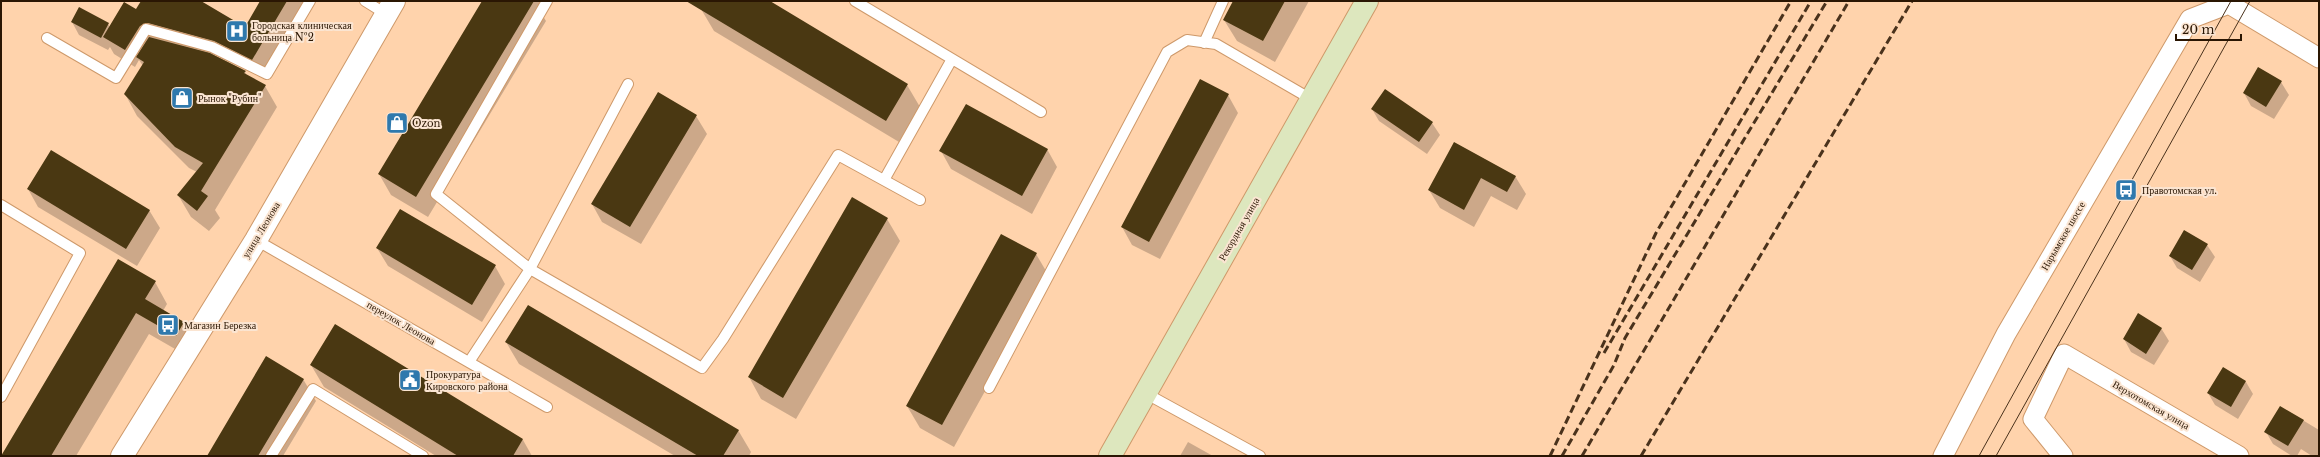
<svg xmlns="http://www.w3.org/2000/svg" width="2320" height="457" font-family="'Libre Baskerville',serif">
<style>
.shadow{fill:#0003}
.building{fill:#4a3812}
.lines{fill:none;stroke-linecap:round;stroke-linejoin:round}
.service-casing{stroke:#ce996a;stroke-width:12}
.minor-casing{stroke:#ce996a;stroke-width:21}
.tertiary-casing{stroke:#ce996a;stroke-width:24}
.secondary-casing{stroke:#ce996a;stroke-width:24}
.service{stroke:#fff;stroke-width:10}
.minor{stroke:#fff;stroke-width:19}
.tertiary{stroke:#fff;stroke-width:22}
.secondary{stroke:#dde7be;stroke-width:22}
.tram{stroke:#4a321c;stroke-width:1}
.rail{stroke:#4a321c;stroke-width:3;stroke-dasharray:8 4;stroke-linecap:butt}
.labels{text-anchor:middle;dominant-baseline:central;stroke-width:4;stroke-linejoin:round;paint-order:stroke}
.poi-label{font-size:10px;fill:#2a1603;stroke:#fbe5d2;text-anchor:start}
.street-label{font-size:10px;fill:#2a1603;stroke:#fbe5d2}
</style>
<rect width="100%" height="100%" fill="#ffd3ac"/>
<path class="shadow" d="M 142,1 L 199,1 L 245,28 L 262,1 L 307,1 L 262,76 L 224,57 L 211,54 L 245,72 L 247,76 L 265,86 L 277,107 L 215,210 L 220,218 L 209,231 L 191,217 L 178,195 L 197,172 L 189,168 L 137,116 L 125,94 L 143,66 L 139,60 L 135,67 L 114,54 L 110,47 L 108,50 L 79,35 L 72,22 L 108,24 L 110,27 L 136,10 Z
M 483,1 L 552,1 L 543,16 L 546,21 L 428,217 L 391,195 L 379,174 Z
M 706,1 L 768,1 L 907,85 L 920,107 L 899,142 L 714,31 L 701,9 Z
M 1235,1 L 1309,1 L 1275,62 L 1237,41 L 1224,20 Z
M 2259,68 L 2281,82 L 2289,95 L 2274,119 L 2251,106 L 2244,93 Z
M 1228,95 L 1238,113 L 1160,259 L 1132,245 L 1122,227 Z
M 1372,109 L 1432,123 L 1440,135 L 1427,154 L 1379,121 Z
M 696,116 L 707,134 L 641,244 L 602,222 L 592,204 Z
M 1455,143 L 1515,176 L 1526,194 L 1517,210 L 1491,196 L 1474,227 L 1440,208 L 1429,190 Z
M 1047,149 L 1057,167 L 1032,214 L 951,169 L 941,151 Z
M 28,189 L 149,210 L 160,228 L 137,266 L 38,207 Z
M 887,219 L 900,241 L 796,419 L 761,399 L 749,377 Z
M 2207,245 L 2215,257 L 2200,282 L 2177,268 L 2170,256 Z
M 377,248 L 495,266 L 505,284 L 482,322 L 388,266 Z
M 1036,254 L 1049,276 L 954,447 L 920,428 L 907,406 Z
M 155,282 L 167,304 L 163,311 L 184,322 L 196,344 L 189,357 L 149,334 L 76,456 L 1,456 Z
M 336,325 L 523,440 L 532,456 L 436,456 L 324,387 L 311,365 Z
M 2161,328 L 2169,341 L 2154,365 L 2131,352 L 2124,339 Z
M 506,342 L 738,430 L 751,452 L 749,456 L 675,456 L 519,364 Z
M 2223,368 L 2246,382 L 2253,394 L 2238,419 L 2215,405 L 2208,393 Z
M 303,379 L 316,401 L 283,456 L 208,456 Z
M 2281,407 L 2319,430 L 2319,456 L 2312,456 L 2301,449 L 2297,456 L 2292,456 L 2273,444 L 2266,432 Z
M 1188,442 L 1213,456 L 1180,456 Z"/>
<path class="building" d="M 141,1 L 201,1 L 245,27 L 260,1 L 287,1 L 252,60 L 214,41 L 148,23 L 140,26 L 125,50 L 103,37 L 124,2 L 136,9 Z
M 482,1 L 534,1 L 416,197 L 378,174 Z
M 686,1 L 770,1 L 908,84 L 886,121 Z
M 1233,1 L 1285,1 L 1263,41 L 1223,20 Z
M 79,7 L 109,23 L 101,38 L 71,22 Z
M 149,37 L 210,53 L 246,71 L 244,73 L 266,85 L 201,191 L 208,196 L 197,211 L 177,195 L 203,163 L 175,147 L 124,94 L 144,62 L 136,57 Z
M 2258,67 L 2282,81 L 2266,107 L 2243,93 Z
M 1200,79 L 1229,94 L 1149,242 L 1121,227 Z
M 1385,89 L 1433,122 L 1419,142 L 1371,109 Z
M 658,92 L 697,115 L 630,227 L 591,204 Z
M 966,104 L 1048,149 L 1022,196 L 939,151 Z
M 1454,142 L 1516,176 L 1507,192 L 1481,178 L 1464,210 L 1428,190 Z
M 51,150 L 150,210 L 126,249 L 27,189 Z
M 852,197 L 888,218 L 783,398 L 748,377 Z
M 400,209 L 496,265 L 472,305 L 376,248 Z
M 2184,230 L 2208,244 L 2192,270 L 2169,256 Z
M 1001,234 L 1037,253 L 942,425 L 906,406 Z
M 118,259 L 156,281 L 145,299 L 184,322 L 176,336 L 136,313 L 51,456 L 1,456 Z
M 528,305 L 739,430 L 723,456 L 698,456 L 505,342 Z
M 2138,313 L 2162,328 L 2146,354 L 2123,339 Z
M 335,324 L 523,439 L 513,456 L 458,456 L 310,365 Z
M 266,356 L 304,379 L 258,456 L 207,456 Z
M 2223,367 L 2246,381 L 2231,407 L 2207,393 Z
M 2280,406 L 2304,420 L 2288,446 L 2264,432 Z"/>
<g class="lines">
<g class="service-casing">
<path id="service" d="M 365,1 L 386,14
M 547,1 L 436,194 L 530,269 L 628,84
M 855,1 L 1041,112
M 47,38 L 116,78 L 146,29 L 212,47 L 267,74 L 310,1
M 1204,43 L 1223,1
M 884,180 L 952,59
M 1,205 L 80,253 L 1,397
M 256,240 L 547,407
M 469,362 L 530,269 L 702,368 L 723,339 L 838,155 L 920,200
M 989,388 L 1167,52 L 1187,40 L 1216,44 L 1311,99
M 1145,393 L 1260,456
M 271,456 L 313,389 L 423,456"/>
</g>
<g class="minor-casing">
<path id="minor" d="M 1943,456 L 2006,334 L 2190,19 L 2229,4 L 2319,58
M 2063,456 L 2033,419 L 2064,354 L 2239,456"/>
</g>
<g class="tertiary-casing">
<path id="tertiary" d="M 122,456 L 256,240 L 394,1"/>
</g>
<g class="secondary-casing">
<path id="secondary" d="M 1110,456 L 1367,1"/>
</g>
<use href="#service" class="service"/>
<use href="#minor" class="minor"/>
<use href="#tertiary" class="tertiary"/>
<use href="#secondary" class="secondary"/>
<path class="tram" d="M 1979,456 L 2231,1
M 1996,456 L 2250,1"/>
<path class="rail" d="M 1604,353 L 1811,1
M 1550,456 L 1656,233 L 1791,1
M 1562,456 L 1614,365 L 1625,338 L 1827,1
M 1582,456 L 1849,1
M 1641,456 L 1912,1"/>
</g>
<defs>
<g id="hospital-square" transform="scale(1.15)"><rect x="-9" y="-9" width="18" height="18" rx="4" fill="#2f79ad" stroke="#fbe5d2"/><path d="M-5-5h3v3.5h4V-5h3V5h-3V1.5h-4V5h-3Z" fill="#fff"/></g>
<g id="shop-square" transform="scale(1.15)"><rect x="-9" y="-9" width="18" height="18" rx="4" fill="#2f79ad" stroke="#fbe5d2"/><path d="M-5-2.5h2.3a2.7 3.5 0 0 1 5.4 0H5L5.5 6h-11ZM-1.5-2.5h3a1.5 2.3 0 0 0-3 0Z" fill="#fff"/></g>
<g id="bus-square" transform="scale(1.15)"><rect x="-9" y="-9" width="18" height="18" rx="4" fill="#2f79ad" stroke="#fbe5d2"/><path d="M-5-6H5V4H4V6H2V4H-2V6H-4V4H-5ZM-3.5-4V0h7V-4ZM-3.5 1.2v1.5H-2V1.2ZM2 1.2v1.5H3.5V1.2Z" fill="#fff"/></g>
<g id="civic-square" transform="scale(1.15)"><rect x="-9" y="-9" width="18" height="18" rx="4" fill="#2f79ad" stroke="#fbe5d2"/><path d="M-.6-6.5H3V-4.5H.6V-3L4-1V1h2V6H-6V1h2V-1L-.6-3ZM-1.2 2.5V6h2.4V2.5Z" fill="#fff"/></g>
</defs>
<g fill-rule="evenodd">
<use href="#hospital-square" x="237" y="31"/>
<use href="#shop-square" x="182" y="98"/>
<use href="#shop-square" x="397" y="123"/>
<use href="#bus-square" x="2126" y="190"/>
<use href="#bus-square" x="168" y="325"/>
<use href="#civic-square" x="410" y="380"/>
</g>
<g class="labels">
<g class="poi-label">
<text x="252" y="25">Городская клиническая<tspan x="252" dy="12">больница №2</tspan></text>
<text x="198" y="98">Рынок "Рубин"</text>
<text x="412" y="123">Ozon</text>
<text x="2142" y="190">Правотомская ул.</text>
<text x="184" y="325">Магазин Березка</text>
<text x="426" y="374">Прокуратура<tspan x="426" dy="12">Кировского района</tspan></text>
</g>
<g class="street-label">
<text transform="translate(1239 229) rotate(-60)">Рекордная улица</text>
<text transform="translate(261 230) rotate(-59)">улица Леонова</text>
<text transform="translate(2063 236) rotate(-60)">Нарымское шоссе</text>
<text transform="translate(401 323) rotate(30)">переулок Леонова</text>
<text transform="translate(2151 405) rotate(30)">Верхотомская улица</text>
</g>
</g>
<rect width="2320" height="457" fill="none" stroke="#2a1603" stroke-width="4"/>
<path d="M2176 34v6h65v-6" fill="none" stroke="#2a1603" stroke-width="2"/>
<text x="2182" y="34" font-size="12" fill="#2a1603" stroke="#fbe5d2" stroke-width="3" paint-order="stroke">20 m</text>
</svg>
